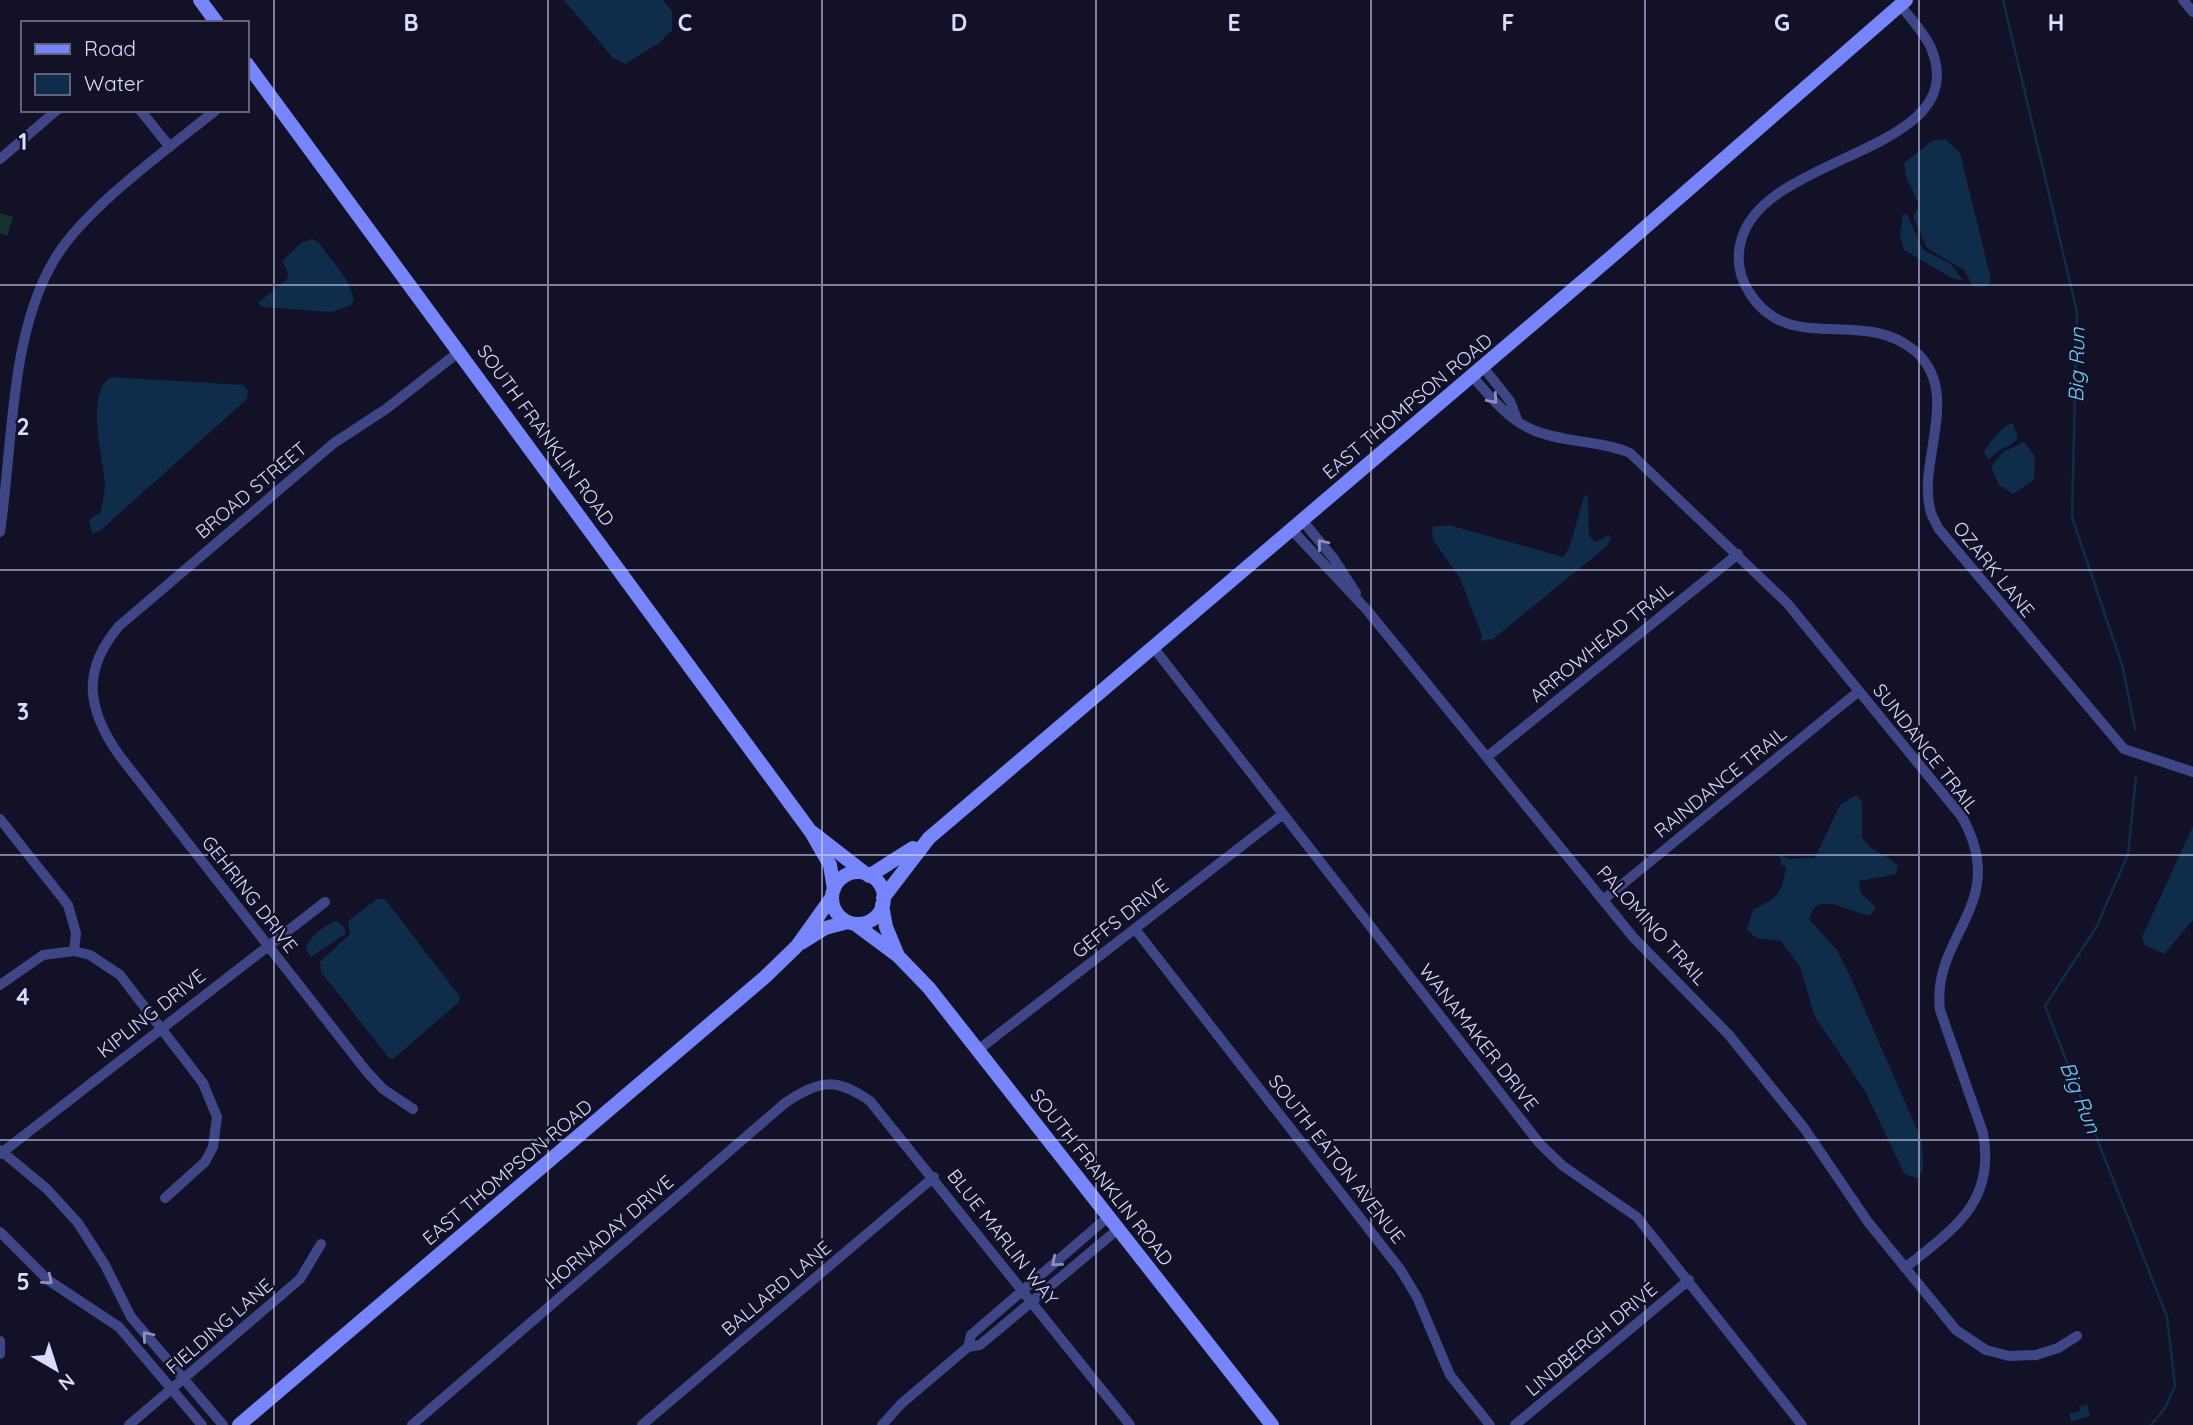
<svg xmlns="http://www.w3.org/2000/svg" width="2193" height="1425" font-family="Quicksand,sans-serif">
<style>
.green{fill:#15322d}
.water{fill:#0f2d4a}
.lines{fill:none;stroke-linecap:round;stroke-linejoin:round}
.stream{stroke:#0f2d4a;stroke-width:2.5}
.minor{stroke:#3f4685;stroke-width:10}
.secondary{stroke:#7685f9;stroke-width:14}
.oneway{stroke:#8c90c1}
.grid{fill:none;stroke:#dadbfd;stroke-width:2;stroke-opacity:0.55}
.labels{text-anchor:middle;dominant-baseline:central;stroke-width:5;stroke-linejoin:round;paint-order:stroke}
.street-label{font-size:19px;fill:#dadbfd;stroke:#121128}
.water-label{font-size:21px;font-style:italic;fill:#6dccf9;stroke:#121128}
.grid-label{font-size:23px;text-anchor:middle;font-weight:bold;fill:#dadbfd;stroke:#121128;stroke-width:5;stroke-linejoin:round;paint-order:stroke}
</style>
<rect width="100%" height="100%" fill="#121128"/>
<path class="green" d="M 0,213 L 13,217 L 7,236 L 0,233 Z"/>
<path class="water" d="M 564,0 L 663,0 L 672,11 L 672,30 L 659,43 L 625,64 L 613,58 Z
M 1945,139 L 1960,153 L 1990,275 L 1991,282 L 1984,287 L 1973,286 L 1964,270 L 1927,248 L 1913,217 L 1919,205 L 1906,177 L 1904,163 L 1932,141 Z
M 1903,214 L 1907,214 L 1923,250 L 1951,264 L 1963,281 L 1952,278 L 1904,250 L 1900,235 Z
M 312,239 L 318,242 L 347,280 L 354,299 L 351,305 L 332,312 L 263,307 L 258,303 L 287,279 L 289,274 L 282,261 L 301,243 Z
M 110,377 L 243,385 L 248,391 L 247,399 L 101,530 L 92,534 L 89,520 L 101,512 C 102,503 105,493 105,484 C 103,456 85,397 110,377 Z
M 2013,423 L 2018,438 C 2010,448 2001,446 1989,460 L 1984,452 C 1991,441 2001,426 2013,423 Z
M 2024,442 L 2035,456 L 2034,480 L 2013,494 L 1999,485 L 1991,467 L 2003,452 Z
M 1588,494 L 1589,536 L 1596,542 L 1609,535 L 1611,539 L 1607,546 L 1493,639 L 1480,641 L 1482,635 L 1460,578 L 1433,540 L 1432,527 L 1449,525 L 1563,557 L 1569,548 L 1584,497 Z
M 1856,795 L 1862,802 L 1862,837 C 1871,853 1887,854 1898,866 L 1896,874 L 1859,881 L 1861,893 L 1876,907 L 1871,915 C 1852,916 1818,886 1809,919 L 1837,950 L 1850,976 L 1922,1141 L 1923,1170 L 1918,1179 L 1904,1173 L 1865,1091 L 1815,1017 L 1800,967 L 1781,941 L 1756,938 L 1747,929 L 1753,910 C 1777,897 1781,897 1786,867 L 1782,865 L 1779,855 L 1789,859 L 1815,858 L 1840,805 Z
M 2193,826 L 2193,920 L 2164,954 L 2145,945 L 2142,937 Z
M 377,899 L 384,899 L 388,903 L 460,997 L 459,1002 L 393,1059 L 389,1058 L 321,972 L 320,962 L 350,934 L 348,921 Z
M 337,921 L 345,928 L 345,934 L 311,957 L 306,949 C 310,936 324,925 337,921 Z
M 2087,1404 L 2090,1416 L 2071,1422 L 2069,1414 L 2080,1411 L 2079,1407 Z"/>
<g class="lines">
<path class="stream" d="M 2003,0 L 2077,312 L 2072,517 L 2123,668 L 2135,729
M 2136,776 L 2128,854 L 2097,926 L 2045,1006 L 2167,1317 L 2175,1386 L 2165,1408 L 2151,1425"/>
<path class="minor" d="M 2183,0 L 2193,12
M 1900,5 C 1911,19 1924,32 1931,48 C 1975,154 1763,152 1741,241 C 1736,259 1739,276 1749,292 C 1789,357 1862,306 1915,351 C 1962,392 1918,459 1930,509 C 1931,516 1936,522 1938,528 L 2124,749 L 2193,772
M 140,110 L 170,147
M 0,159 L 57,110
M 1483,367 L 1510,401 L 1517,419
M 1472,376 C 1490,396 1508,420 1533,430 C 1564,443 1599,440 1630,453 L 1787,603 L 1962,817 C 2011,905 1931,934 1940,1010 L 1983,1133 C 1996,1203 1953,1229 1905,1268
M 1302,520 L 1334,559 L 1356,593
M 1291,529 L 1367,610 L 1633,937 L 1729,1035 L 1804,1128 L 1868,1222 L 1956,1330 L 1986,1350 L 2009,1356 L 2036,1355 L 2058,1348 L 2077,1336
M 0,532 C 13,447 9,338 53,262 C 82,210 168,149 216,110
M 1153,647 L 1540,1144 L 1563,1166 L 1637,1217 L 1802,1425
M 1487,757 L 1738,554
M 0,819 L 68,905 L 76,933 L 74,951
M 1603,900 L 1859,691
M 1135,929 L 1400,1269 L 1417,1297 L 1450,1375 L 1490,1425
M 0,985 L 43,955 L 74,951 L 90,955 L 120,975 L 203,1083 L 217,1117 L 213,1147 L 205,1162 L 165,1198
M 978,1050 L 1283,814
M 413,1109 L 383,1089 L 367,1072 L 119,755 C 87,709 81,671 119,626 L 334,443 L 386,409 L 460,351
M 0,1150 L 47,1189 L 78,1223 L 105,1265 L 131,1317 L 223,1425
M 0,1154 L 325,902
M 1108,1217 L 971,1335 L 968,1347 L 980,1345 L 1117,1230
M 0,1232 L 48,1280 L 119,1327 L 202,1425
M 0,1341 L 0,1354
M 129,1425 L 300,1279 L 321,1244
M 412,1425 L 785,1103 C 820,1080 835,1077 870,1101 L 1130,1425
M 642,1425 L 934,1177
M 882,1425 L 901,1404 L 968,1347
M 1515,1425 L 1689,1280"/>
<path class="secondary" d="M 200,0 L 217,23
M 247,64 L 811,832 L 830,865 L 834,889
M 812,832 L 866,874
M832 898a26 26 0 1 1 52 0a26 26 0 1 1-52 0Z
M 869,876 L 913,848
M 883,898 L 929,838 L 1610,258 L 1906,0
M 882,905 L 886,927 L 898,956
M 855,924 L 898,956 L 929,988 L 1272,1425
M 801,943 L 825,928 L 848,922
M 239,1425 L 765,977 L 797,946 L 832,897"/>
</g>
<defs><path id="oneway-chevron" d="M-2-3.5L2.5 0L-2 3.5" fill="none" stroke-width="1.6" stroke-linecap="round" stroke-linejoin="round" transform="scale(1.75)"/></defs>
<g class="oneway">
<use href="#oneway-chevron" transform="translate(1493 399) rotate(49)"/>
<use href="#oneway-chevron" transform="translate(1322 544) rotate(-130)"/>
<use href="#oneway-chevron" transform="translate(1056 1262) rotate(139)"/>
<use href="#oneway-chevron" transform="translate(48 1280) rotate(40)"/>
<use href="#oneway-chevron" transform="translate(147 1336) rotate(-130)"/>
</g>
<path class="grid" d="M 274,0 L 274,1425M 548,0 L 548,1425M 822,0 L 822,1425M 1096,0 L 1096,1425M 1371,0 L 1371,1425M 1645,0 L 1645,1425M 1919,0 L 1919,1425M 0,285 L 2193,285M 0,570 L 2193,570M 0,855 L 2193,855M 0,1140 L 2193,1140"/>
<g class="labels">
<g class="street-label">
<text transform="translate(1407 406) rotate(-40)">EAST THOMPSON ROAD</text>
<text transform="translate(546 435) rotate(54)">SOUTH FRANKLIN ROAD</text>
<text transform="translate(251 490) rotate(-40)">BROAD STREET</text>
<text transform="translate(1994 569) rotate(51)">OZARK LANE</text>
<text transform="translate(1601 642) rotate(-39)">ARROWHEAD TRAIL</text>
<text transform="translate(1926 748) rotate(52)">SUNDANCE TRAIL</text>
<text transform="translate(1720 782) rotate(-39)">RAINDANCE TRAIL</text>
<text transform="translate(250 894) rotate(52)">GEHRING DRIVE</text>
<text transform="translate(1120 918) rotate(-38)">GEFFS DRIVE</text>
<text transform="translate(1652 925) rotate(48)">PALOMINO TRAIL</text>
<text transform="translate(151 1013) rotate(-38)">KIPLING DRIVE</text>
<text transform="translate(1479 1037) rotate(52)">WANAMAKER DRIVE</text>
<text transform="translate(1337 1159) rotate(52)">SOUTH EATON AVENUE</text>
<text transform="translate(507 1172) rotate(-40)">EAST THOMPSON ROAD</text>
<text transform="translate(1102 1177) rotate(52)">SOUTH FRANKLIN ROAD</text>
<text transform="translate(609 1232) rotate(-41)">HORNADAY DRIVE</text>
<text transform="translate(1003 1237) rotate(52)">BLUE MARLIN WAY</text>
<text transform="translate(776 1288) rotate(-40)">BALLARD LANE</text>
<text transform="translate(219 1326) rotate(-41)">FIELDING LANE</text>
<text transform="translate(1591 1339) rotate(-40)">LINDBERGH DRIVE</text>
</g>
<g class="water-label">
<text transform="translate(2076 365) rotate(-89)">Big Run</text>
<text transform="translate(2081 1097) rotate(68)">Big Run</text>
</g>
</g>
<g class="grid-label">
<text x="411" y="31">B</text>
<text x="685" y="31">C</text>
<text x="959" y="31">D</text>
<text x="1234" y="31">E</text>
<text x="1508" y="31">F</text>
<text x="1782" y="31">G</text>
<text x="2056" y="31">H</text>
<text x="23" y="150">1</text>
<text x="23" y="435">2</text>
<text x="23" y="720">3</text>
<text x="23" y="1005">4</text>
<text x="23" y="1290">5</text>
</g>
<rect x="21" y="21" width="228" height="91" fill="#121128" stroke="#62627d" stroke-width="2"/>
<rect x="35" y="44" width="35" height="10" fill="#7685f9" stroke="#62627d" stroke-width="2"/>
<text x="84" y="56" font-size="21" fill="#dadbfd">Road</text>
<rect x="35" y="74" width="35" height="21" fill="#0f2d4a" stroke="#62627d" stroke-width="2"/>
<text x="84" y="91" font-size="21" fill="#dadbfd">Water</text>
<g transform="translate(56 1369) rotate(141)" stroke="#121128" stroke-width="5" paint-order="stroke">
<path d="M0-5L12 26L0 18L-12 26Z" fill="#dadbfd"/>
<text y="-10" font-size="19" font-weight="bold" text-anchor="middle" fill="#dadbfd">N</text>
</g>
</svg>
